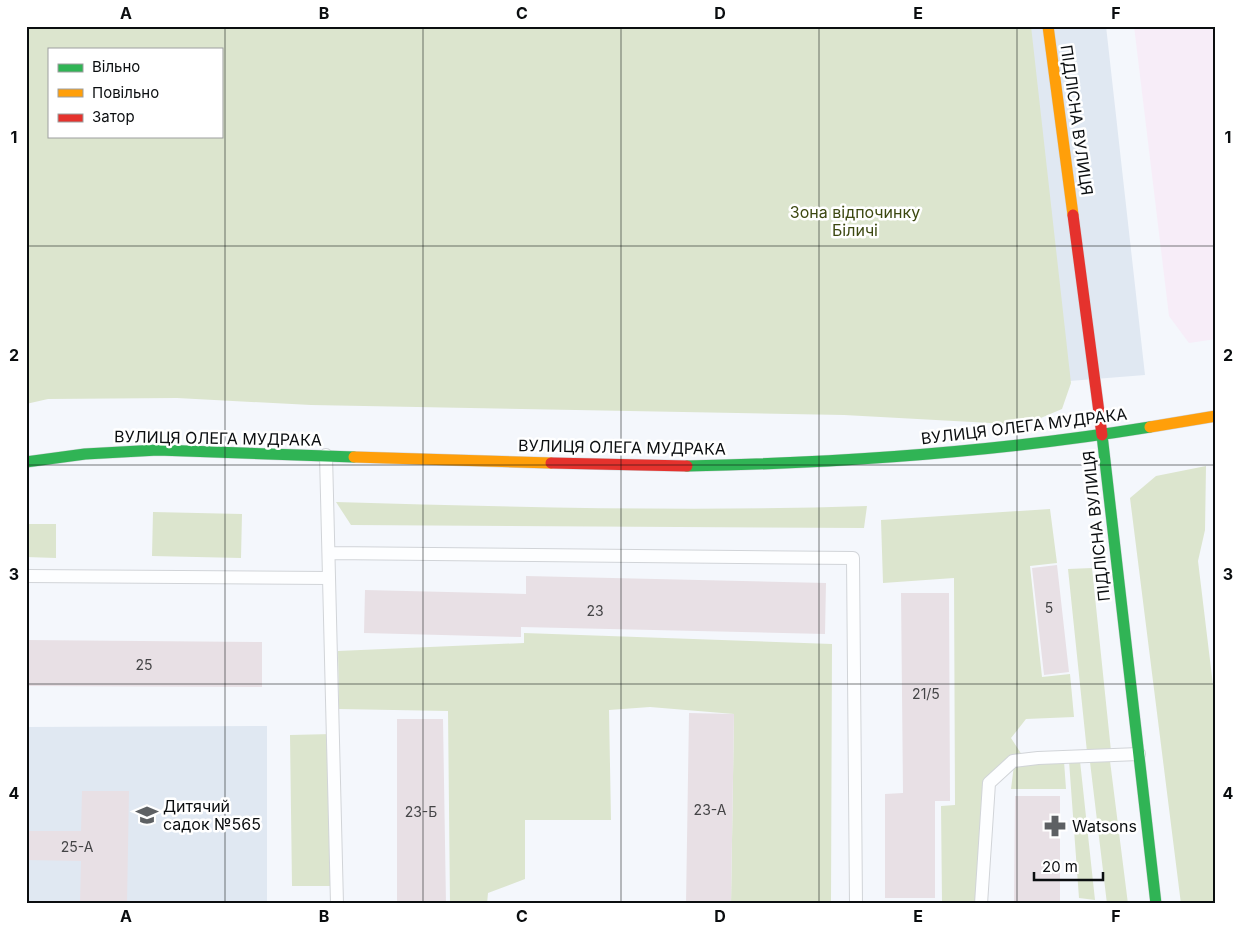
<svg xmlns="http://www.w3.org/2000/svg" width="1242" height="930" font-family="Inter,sans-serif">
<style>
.built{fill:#e0e8f2}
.medical{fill:#f7edf8}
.green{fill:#dce5ce;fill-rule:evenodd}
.building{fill:#e8e0e5}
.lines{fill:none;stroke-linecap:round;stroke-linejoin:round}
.lane-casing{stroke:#d1d4d8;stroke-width:14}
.fast-casing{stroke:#d1d4d8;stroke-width:12}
.slow-casing{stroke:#d1d4d8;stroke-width:12}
.jam-casing{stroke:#d1d4d8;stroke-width:12}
.lane{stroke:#fdfeff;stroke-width:12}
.fast{stroke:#30b455;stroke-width:11}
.slow{stroke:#ff9f0a;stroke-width:11}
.jam{stroke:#e5322d;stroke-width:11}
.grid{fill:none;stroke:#0b0e10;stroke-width:1;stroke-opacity:0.55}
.labels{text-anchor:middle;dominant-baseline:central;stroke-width:5;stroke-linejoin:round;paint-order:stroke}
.number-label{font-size:14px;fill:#444446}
.street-label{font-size:16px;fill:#0b0e10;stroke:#fff}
.park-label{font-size:16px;fill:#3c4811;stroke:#fff}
.poi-label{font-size:16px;fill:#0b0e10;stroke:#fff;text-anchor:start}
.neatline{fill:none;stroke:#0b0e10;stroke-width:2}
.grid-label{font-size:16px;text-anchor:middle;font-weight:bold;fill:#0b0e10}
</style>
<rect width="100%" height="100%" fill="#f4f7fc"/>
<path class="built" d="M 1014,26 L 1106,26 L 1145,375 L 1057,382 Z
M 267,726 L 267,904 L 26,904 L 26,727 Z"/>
<path class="medical" d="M 1134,26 L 1216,26 L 1216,339 L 1189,343 L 1169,316 Z"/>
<path class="green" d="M 26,26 L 1031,26 L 1071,383 L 1062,409 L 1036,420 L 1009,424 L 844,415 L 311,405 L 177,398 L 48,399 L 26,404 ZM 49,49 L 221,49 L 221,136 L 49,136 Z
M 1206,466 L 1205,530 L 1198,561 L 1216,710 L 1216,904 L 1181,904 L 1130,498 L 1156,476 Z
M 336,502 C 513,507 690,512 867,506 L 864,528 L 351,525 Z
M 1050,509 L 1057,563 L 1030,566 L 1042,677 L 1070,674 L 1074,717 L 1026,719 L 1011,738 L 1022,755 L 985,779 L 976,904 L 880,904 L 942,902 L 941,806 L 955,805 L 954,578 L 883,583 L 881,520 Z
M 153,512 L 242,514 L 241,558 L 152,556 Z
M 26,524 L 56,524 L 56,558 L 26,557 Z
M 1092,568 L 1111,751 L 1087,752 L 1068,569 Z
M 524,633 L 832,644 L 831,904 L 731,904 L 734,714 L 650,707 L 609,710 L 611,820 L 525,820 L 525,879 L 488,893 L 487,904 L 450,904 L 448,711 L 339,709 L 338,651 L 524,643 Z
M 332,734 L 333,886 L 292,886 L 290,735 Z
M 1064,761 L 1066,789 L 1011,789 L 1014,765 Z
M 1069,761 L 1080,761 L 1095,900 L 1079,898 Z
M 1110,761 L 1128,904 L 1107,904 L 1090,762 Z"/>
<path class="building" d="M 1057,565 L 1069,672 L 1044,675 L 1032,568 Z
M 526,576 L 826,583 L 825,634 L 521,627 L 521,637 L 364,633 L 365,590 L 526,594 Z
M 901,593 L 949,593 L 950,801 L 935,801 L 935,898 L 885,898 L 885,794 L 903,793 Z
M 26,640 L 262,642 L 262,687 L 26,686 Z
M 689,713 L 734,714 L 731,904 L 686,904 Z
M 397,719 L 443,719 L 446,904 L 397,904 Z
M 82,791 L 129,791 L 127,904 L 80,904 L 81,861 L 26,860 L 26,831 L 81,831 Z
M 1015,796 L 1060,796 L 1060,904 L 1014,904 Z"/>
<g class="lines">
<g class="lane-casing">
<path id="lane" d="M 326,455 L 337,904
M 329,553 L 853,558 L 856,904
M 26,576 L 329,578
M 981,904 L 989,783 L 1013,761 L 1038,758 L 1139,754"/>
</g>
<g class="fast-casing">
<path id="fast" d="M 1102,435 L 1156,904
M 26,462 L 85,454 L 158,450 L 354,457
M 687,466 C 842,463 997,452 1150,427"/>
</g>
<g class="slow-casing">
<path id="slow" d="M 1048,26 L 1073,215
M 1150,427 L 1216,416
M 354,457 L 551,463"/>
</g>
<g class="jam-casing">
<path id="jam" d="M 1073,215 L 1102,435
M 551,463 L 687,466"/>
</g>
<use href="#lane" class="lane"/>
<use href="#fast" class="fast"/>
<use href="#slow" class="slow"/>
<use href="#jam" class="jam"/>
</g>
<path class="grid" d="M 225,26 L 225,904M 423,26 L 423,904M 621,26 L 621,904M 819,26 L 819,904M 1017,26 L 1017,904M 26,246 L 1216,246M 26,465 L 1216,465M 26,684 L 1216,684"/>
<defs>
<g id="school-bare" transform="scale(1.725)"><path d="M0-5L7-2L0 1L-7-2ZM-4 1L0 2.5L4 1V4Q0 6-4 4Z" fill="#5d6063" stroke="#fff" stroke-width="2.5" paint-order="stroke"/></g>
<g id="pharmacy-bare" transform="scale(1.725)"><path d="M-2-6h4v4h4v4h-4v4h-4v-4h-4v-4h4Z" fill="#5d6063" stroke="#fff" stroke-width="2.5" paint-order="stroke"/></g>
</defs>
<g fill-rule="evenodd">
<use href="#school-bare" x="147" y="815"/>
<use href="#pharmacy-bare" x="1055" y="826"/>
</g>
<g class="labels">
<g class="number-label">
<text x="1049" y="607">5</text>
<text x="595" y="610">23</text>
<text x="144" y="664">25</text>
<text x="926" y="693">21/5</text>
<text x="710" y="809">23-А</text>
<text x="421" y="811">23-Б</text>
<text x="77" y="846">25-А</text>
</g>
<g class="street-label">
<text transform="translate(1077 120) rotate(82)">ПІДЛІСНА ВУЛИЦЯ</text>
<text transform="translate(1024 426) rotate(-7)">ВУЛИЦЯ ОЛЕГА МУДРАКА</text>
<text transform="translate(218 438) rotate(1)">ВУЛИЦЯ ОЛЕГА МУДРАКА</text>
<text transform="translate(622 447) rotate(1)">ВУЛИЦЯ ОЛЕГА МУДРАКА</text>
<text transform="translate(1096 526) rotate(-96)">ПІДЛІСНА ВУЛИЦЯ</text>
</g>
<g class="park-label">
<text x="855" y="212">Зона відпочинку<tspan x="855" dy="18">Біличі</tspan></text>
</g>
<g class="poi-label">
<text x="163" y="806">Дитячий<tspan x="163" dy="18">садок №565</tspan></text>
<text x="1072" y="826">Watsons</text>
</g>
</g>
<rect width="1242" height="930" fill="none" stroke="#ffffff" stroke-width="55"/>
<rect x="48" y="48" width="175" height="90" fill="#ffffff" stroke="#9d9f9f"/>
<rect x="58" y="64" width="25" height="8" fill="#30b455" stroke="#9d9f9f"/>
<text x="92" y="72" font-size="15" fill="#0b0e10">Вільно</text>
<rect x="58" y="89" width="25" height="8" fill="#ff9f0a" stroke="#9d9f9f"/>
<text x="92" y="98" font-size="15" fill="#0b0e10">Повільно</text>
<rect x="58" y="114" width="25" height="8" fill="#e5322d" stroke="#9d9f9f"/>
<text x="92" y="122" font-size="15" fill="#0b0e10">Затор</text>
<path d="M1034 872v8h69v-8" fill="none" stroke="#0b0e10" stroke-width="2.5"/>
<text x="1042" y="872" font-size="15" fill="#0b0e10" stroke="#ffffff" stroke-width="4" paint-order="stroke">20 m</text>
<rect x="28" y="28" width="1186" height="874" class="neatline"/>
<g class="grid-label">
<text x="126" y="19">A</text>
<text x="324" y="19">B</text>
<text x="522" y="19">C</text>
<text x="720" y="19">D</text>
<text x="918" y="19">E</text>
<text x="1116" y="19">F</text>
<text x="14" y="143">1</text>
<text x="1228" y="143">1</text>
<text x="14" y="361">2</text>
<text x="1228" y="361">2</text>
<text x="14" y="580">3</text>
<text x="1228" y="580">3</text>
<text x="14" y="799">4</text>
<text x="1228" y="799">4</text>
<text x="126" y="922">A</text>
<text x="324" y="922">B</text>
<text x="522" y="922">C</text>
<text x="720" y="922">D</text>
<text x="918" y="922">E</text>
<text x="1116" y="922">F</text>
</g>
</svg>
